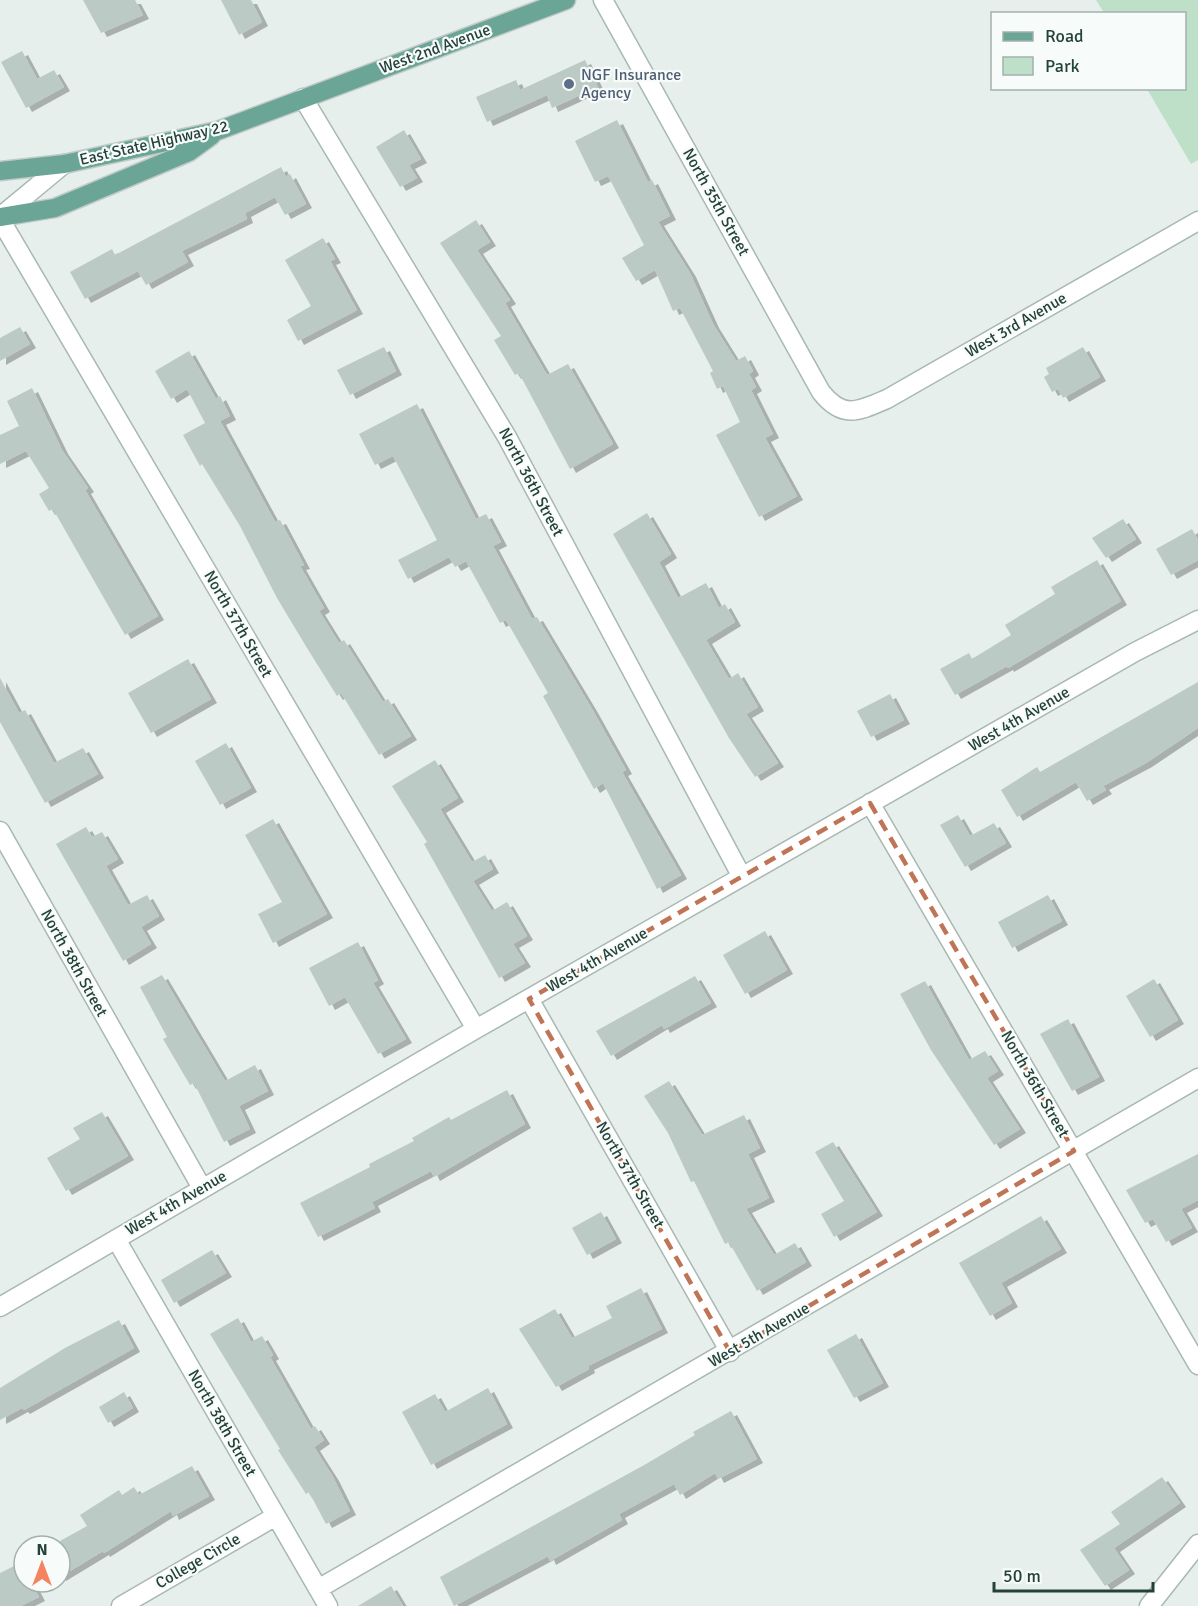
<svg xmlns="http://www.w3.org/2000/svg" width="1198" height="1606" font-family="Signika,sans-serif">
<style>
.green{fill:#bfe0c8}
.building{fill:#bbcac4;filter:url(#shadow)}
.lines{fill:none;stroke-linecap:round;stroke-linejoin:round}
.minor-casing{stroke:#a8b8b2;stroke-width:21}
.major-casing{stroke:#c2cac8;stroke-width:21}
.minor{stroke:#fff;stroke-width:18}
.major{stroke:#6aa596;stroke-width:18}
.marked{fill:none;stroke:#c07456;stroke-width:4.5;stroke-dasharray:12 8;stroke-linejoin:round}
.service-dot{fill:#5c6f8a;stroke:#f7fbf9;stroke-width:2}
.labels{text-anchor:middle;dominant-baseline:central;stroke-width:4.5;stroke-linejoin:round;paint-order:stroke}
.street-label{font-size:16px;fill:#24423a;stroke:#f7fbf9}
.service-label{font-size:16px;fill:#4e5e75;stroke:#f7fbf9;text-anchor:start}
</style>
<defs>
<filter id="shadow"><feDropShadow dx="6" dy="4" stdDeviation="0" flood-color="#0004"/></filter>
</defs>
<rect width="100%" height="100%" fill="#e6efeb"/>
<path class="green" d="M 1096,0 L 1198,0 L 1198,160 L 1191,164 L 1147,89 L 1184,88 L 1184,14 L 1104,13 Z"/>
<path class="building" d="M 83,0 L 135,0 L 143,15 L 101,33 Z
M 221,0 L 251,0 L 262,22 L 239,35 Z
M 22,51 L 37,79 L 54,70 L 64,87 L 26,108 L 1,62 Z
M 585,60 L 598,87 L 552,108 L 547,95 L 487,122 L 476,97 L 516,80 L 520,90 Z
M 617,120 L 648,182 L 652,180 L 670,216 L 658,222 L 690,273 L 713,324 L 736,361 L 745,356 L 753,371 L 749,374 L 756,387 L 751,390 L 773,434 L 765,438 L 797,496 L 759,517 L 716,435 L 740,422 L 723,386 L 717,389 L 710,373 L 713,371 L 680,308 L 673,311 L 655,270 L 636,281 L 622,258 L 644,245 L 608,176 L 595,182 L 575,141 Z
M 404,130 L 421,159 L 409,165 L 417,178 L 400,187 L 376,147 Z
M 281,167 L 286,177 L 290,174 L 306,204 L 285,215 L 275,197 L 245,213 L 247,219 L 182,251 L 188,262 L 146,285 L 138,271 L 85,299 L 70,272 L 112,249 L 115,255 Z
M 476,220 L 490,242 L 477,250 L 510,300 L 505,303 L 547,375 L 568,364 L 613,444 L 570,469 L 519,373 L 515,375 L 494,340 L 501,336 L 440,243 Z
M 323,238 L 335,259 L 330,261 L 357,310 L 298,341 L 287,320 L 311,306 L 285,260 Z
M 20,327 L 30,344 L 0,361 L 0,338 Z
M 384,347 L 396,371 L 350,395 L 337,370 Z
M 1083,347 L 1100,377 L 1063,398 L 1058,389 L 1052,392 L 1044,377 L 1049,374 L 1046,368 Z
M 189,351 L 216,399 L 220,396 L 230,416 L 220,421 L 275,522 L 280,520 L 304,565 L 300,566 L 324,608 L 319,611 L 339,643 L 344,640 L 383,702 L 388,699 L 411,736 L 379,755 L 341,693 L 337,696 L 307,648 L 277,598 L 240,526 L 202,464 L 200,466 L 183,435 L 205,423 L 187,389 L 171,399 L 155,371 Z
M 32,388 L 62,450 L 88,488 L 85,490 L 158,616 L 125,635 L 53,509 L 49,511 L 39,494 L 49,488 L 26,451 L 0,464 L 0,435 L 19,426 L 7,401 Z
M 417,404 L 476,519 L 486,514 L 501,542 L 493,546 L 532,619 L 537,617 L 592,709 L 626,770 L 622,772 L 681,875 L 657,889 L 603,783 L 594,789 L 543,696 L 548,693 L 506,620 L 500,623 L 466,561 L 455,567 L 449,557 L 408,579 L 398,560 L 437,540 L 393,456 L 375,465 L 359,434 Z
M 647,513 L 671,554 L 659,562 L 678,598 L 706,583 L 719,608 L 725,604 L 735,622 L 706,640 L 729,679 L 738,673 L 758,707 L 746,714 L 778,763 L 755,777 L 729,738 L 613,534 Z
M 1123,519 L 1136,539 L 1106,558 L 1092,538 Z
M 1192,529 L 1198,540 L 1198,560 L 1171,575 L 1156,549 Z
M 1097,560 L 1121,601 L 1008,668 L 1007,666 L 955,695 L 940,669 L 969,653 L 972,659 L 1011,635 L 1005,625 L 1055,594 L 1051,587 Z
M 188,659 L 211,699 L 151,733 L 128,693 Z
M 0,678 L 19,713 L 25,710 L 54,763 L 83,748 L 98,774 L 45,803 L 0,722 Z
M 1198,682 L 1198,728 L 1146,763 L 1103,786 L 1106,790 L 1087,801 L 1076,782 L 1017,817 L 1001,790 L 1037,767 L 1040,772 Z
M 890,694 L 904,720 L 871,737 L 857,711 Z
M 226,743 L 251,788 L 220,805 L 195,761 Z
M 435,760 L 458,798 L 440,809 L 472,862 L 485,855 L 493,869 L 473,881 L 492,911 L 507,902 L 527,936 L 513,944 L 525,963 L 499,978 L 424,844 L 427,842 L 392,786 Z
M 958,815 L 970,836 L 994,823 L 1006,843 L 965,867 L 940,825 Z
M 273,819 L 327,914 L 273,943 L 258,914 L 282,902 L 245,835 Z
M 86,827 L 92,837 L 102,832 L 118,859 L 106,866 L 128,905 L 147,895 L 159,916 L 141,927 L 151,944 L 123,961 L 56,844 Z
M 1048,895 L 1062,921 L 1012,948 L 998,922 Z
M 765,931 L 787,970 L 745,994 L 723,955 Z
M 358,942 L 378,980 L 373,983 L 406,1039 L 378,1054 L 345,997 L 329,1006 L 309,968 Z
M 162,975 L 225,1081 L 255,1065 L 268,1091 L 239,1106 L 250,1129 L 224,1142 L 194,1083 L 190,1085 L 163,1039 L 167,1037 L 140,987 Z
M 695,976 L 711,1003 L 664,1029 L 662,1025 L 611,1056 L 596,1031 Z
M 1154,979 L 1178,1020 L 1150,1037 L 1126,996 Z
M 925,981 L 969,1060 L 985,1051 L 998,1071 L 987,1078 L 1020,1129 L 994,1145 L 931,1050 L 900,994 Z
M 1068,1019 L 1099,1077 L 1072,1091 L 1040,1034 Z
M 669,1081 L 702,1135 L 744,1115 L 760,1148 L 748,1154 L 769,1198 L 746,1209 L 774,1255 L 795,1243 L 806,1262 L 757,1291 L 729,1242 L 725,1244 L 694,1181 L 691,1182 L 668,1133 L 644,1096 Z
M 507,1090 L 525,1124 L 434,1177 L 431,1171 L 372,1202 L 375,1208 L 318,1237 L 300,1203 L 370,1167 L 369,1164 L 414,1141 L 412,1138 L 449,1117 L 451,1120 Z
M 102,1112 L 128,1156 L 66,1191 L 47,1158 L 80,1139 L 73,1128 Z
M 833,1142 L 877,1212 L 834,1237 L 821,1214 L 844,1201 L 815,1152 Z
M 1198,1154 L 1198,1200 L 1181,1209 L 1192,1228 L 1166,1242 L 1153,1219 L 1145,1223 L 1126,1190 Z
M 601,1212 L 616,1239 L 587,1255 L 572,1228 Z
M 1041,1216 L 1061,1249 L 1001,1283 L 1012,1303 L 990,1316 L 959,1263 Z
M 212,1250 L 226,1273 L 174,1303 L 161,1280 Z
M 641,1288 L 662,1329 L 588,1366 L 589,1369 L 556,1387 L 519,1329 L 555,1309 L 572,1338 L 612,1318 L 606,1306 Z
M 238,1318 L 251,1342 L 262,1336 L 273,1355 L 270,1357 L 311,1429 L 315,1426 L 324,1440 L 314,1447 L 333,1477 L 350,1511 L 326,1524 L 309,1492 L 306,1494 L 278,1450 L 280,1449 L 210,1334 Z
M 119,1320 L 134,1348 L 24,1410 L 22,1408 L 0,1420 L 0,1388 L 65,1348 Z
M 856,1334 L 883,1383 L 854,1398 L 827,1350 Z
M 488,1388 L 507,1424 L 431,1465 L 402,1412 L 435,1394 L 445,1412 Z
M 124,1392 L 133,1408 L 108,1423 L 99,1407 Z
M 731,1411 L 757,1459 L 718,1479 L 715,1473 L 680,1495 L 674,1484 L 619,1514 L 622,1520 L 550,1561 L 548,1556 L 454,1606 L 440,1577 L 646,1464 L 695,1435 L 693,1432 Z
M 192,1466 L 209,1496 L 173,1516 L 171,1511 L 104,1553 L 103,1551 L 60,1577 L 60,1541 L 87,1526 L 80,1515 L 119,1490 L 122,1495 L 134,1487 L 139,1495 Z
M 1162,1477 L 1180,1503 L 1114,1548 L 1129,1570 L 1105,1586 L 1080,1550 L 1120,1524 L 1111,1512 Z
M 24,1561 L 24,1582 L 31,1582 L 39,1597 L 21,1606 L 0,1606 L 0,1573 Z
M 391,1586 L 403,1606 L 358,1606 Z"/>
<g class="lines">
<g class="minor-casing">
<path id="minor" d="M 603,0 L 821,392 C 843,420 859,411 887,399 L 1198,221
M 303,98 L 507,437 L 742,877
M 0,217 L 64,164
M 0,219 L 476,1029
M 870,803 L 1198,1365
M 0,831 L 202,1188
M 529,999 L 730,1352
M 116,1239 L 328,1606
M 0,1307 L 476,1029 L 1135,652 L 1198,620
M 318,1589 L 1198,1078
M 121,1606 L 276,1516
M 1149,1606 L 1198,1544"/>
</g>
<g class="major-casing">
<path id="major" d="M 0,171 L 64,164 L 217,131 L 566,0
M 0,217 L 55,208 L 189,152 L 211,136"/>
</g>
<use href="#minor" class="minor"/>
<use href="#major" class="major"/>
</g>
<path class="marked" d="M 870,803 L 1074,1151 L 730,1352 L 529,999 Z"/>
<circle class="service-dot" cx="569" cy="84" r="6"/>
<g class="labels">
<g class="street-label">
<text transform="translate(435 49) rotate(-20)">West 2nd Avenue</text>
<text transform="translate(154 143) rotate(-13)">East State Highway 22</text>
<text transform="translate(716 202) rotate(61)">North 35th Street</text>
<text transform="translate(1016 325) rotate(-30)">West 3rd Avenue</text>
<text transform="translate(531 482) rotate(62)">North 36th Street</text>
<text transform="translate(238 624) rotate(60)">North 37th Street</text>
<text transform="translate(1019 719) rotate(-30)">West 4th Avenue</text>
<text transform="translate(597 960) rotate(-30)">West 4th Avenue</text>
<text transform="translate(74 963) rotate(61)">North 38th Street</text>
<text transform="translate(1035 1084) rotate(60)">North 36th Street</text>
<text transform="translate(630 1175) rotate(60)">North 37th Street</text>
<text transform="translate(176 1203) rotate(-30)">West 4th Avenue</text>
<text transform="translate(759 1335) rotate(-30)">West 5th Avenue</text>
<text transform="translate(222 1423) rotate(60)">North 38th Street</text>
<text transform="translate(198 1561) rotate(-30)">College Circle</text>
</g>
<g class="service-label">
<text x="581" y="75">NGF Insurance<tspan x="581" dy="18">Agency</tspan></text>
</g>
</g>
<rect x="991" y="12" width="195" height="78" fill="#f7fbf9" stroke="#a3b1ad" stroke-width="1.5"/>
<rect x="1003" y="32" width="30" height="9" fill="#6aa596" stroke="#a3b1ad" stroke-width="1.5"/>
<text x="1045" y="42" font-size="18" fill="#24423a">Road</text>
<rect x="1003" y="57" width="30" height="18" fill="#bfe0c8" stroke="#a3b1ad" stroke-width="1.5"/>
<text x="1045" y="72" font-size="18" fill="#24423a">Park</text>
<g transform="translate(42 1564)"><circle r="28" fill="#f7fbf9" stroke="#a3b1ad" stroke-width="1.5"/>
<path d="M0-4.5L10 22L0 15L-10 22Z" fill="#f4845f"/>
<text y="-9" font-size="16" font-weight="bold" text-anchor="middle" fill="#24423a">N</text>
</g>
<path d="M994 1582v9h159v-9" fill="none" stroke="#24423a" stroke-width="3"/>
<text x="1003" y="1582" font-size="18" fill="#24423a" stroke="#f7fbf9" stroke-width="4.5" paint-order="stroke">50 m</text>
</svg>
